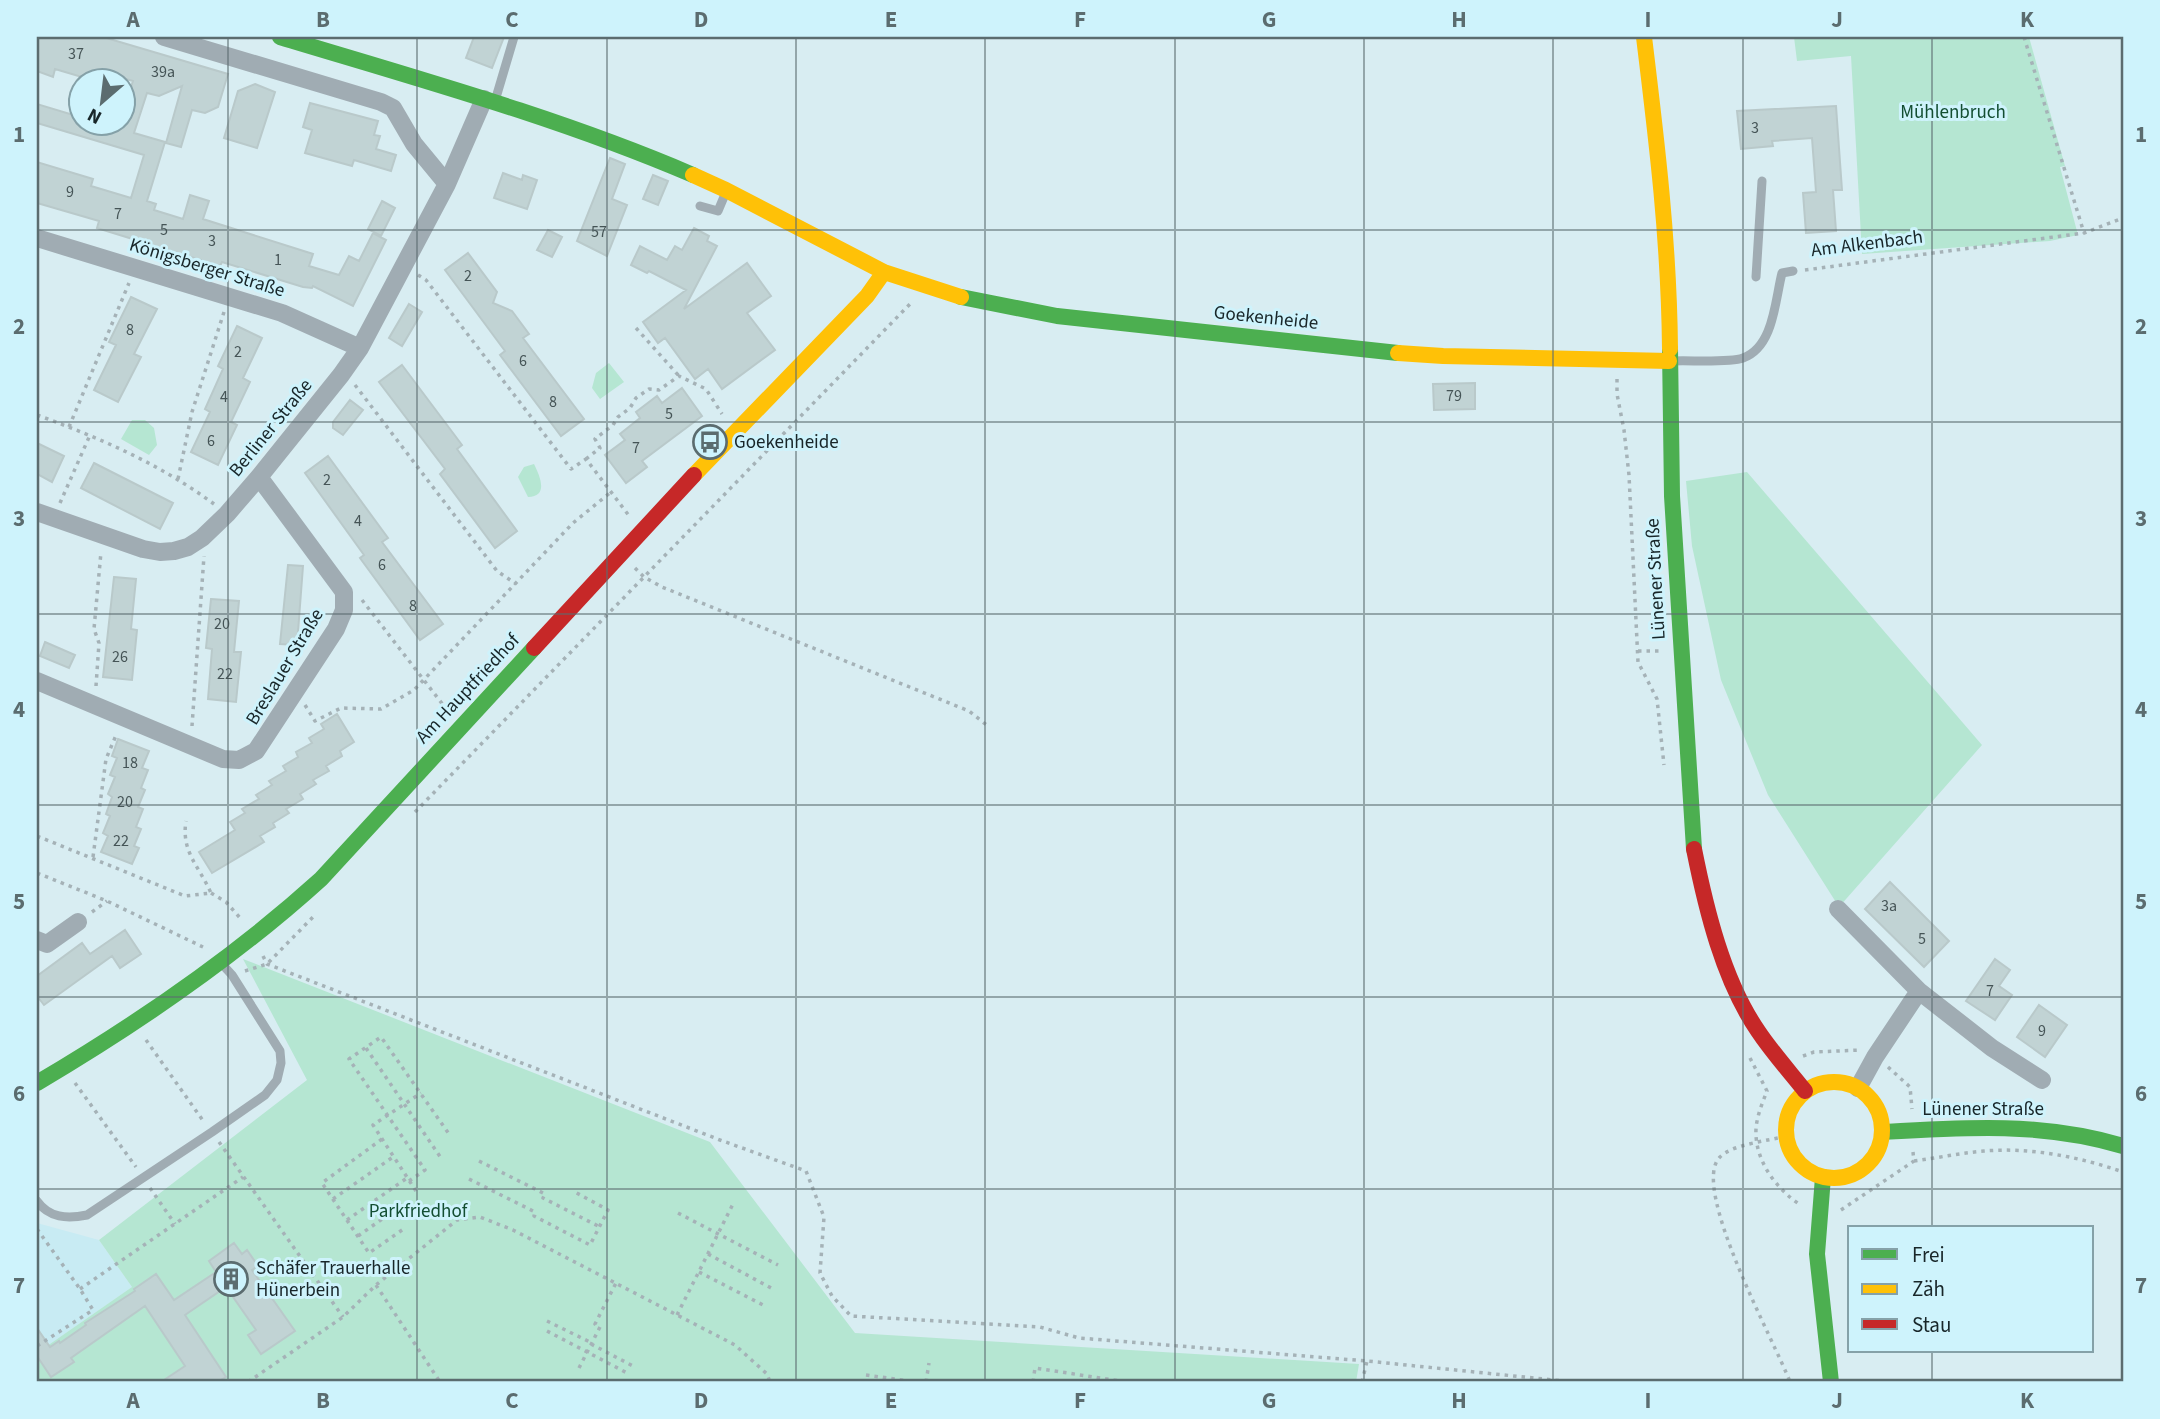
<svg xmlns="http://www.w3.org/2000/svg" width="2160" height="1419" font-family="'Source Sans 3',sans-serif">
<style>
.built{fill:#c8ebf3}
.green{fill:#b5e6d2}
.building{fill:#c1d3d4;stroke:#b9c9ca;stroke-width:2}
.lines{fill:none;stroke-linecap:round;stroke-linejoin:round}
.path{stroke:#a5b2b7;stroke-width:3.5;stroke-dasharray:3.5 5;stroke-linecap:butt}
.lane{stroke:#a0acb3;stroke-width:9}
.street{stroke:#a0acb3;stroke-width:18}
.fast{stroke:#4caf50;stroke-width:16}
.slow{stroke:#ffc107;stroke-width:16}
.jam{stroke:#c62828;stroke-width:16}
.grid{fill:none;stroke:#5b6c6f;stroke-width:2;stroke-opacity:0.55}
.labels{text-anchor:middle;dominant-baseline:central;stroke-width:6;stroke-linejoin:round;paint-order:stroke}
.number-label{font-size:16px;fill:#455456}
.park-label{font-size:19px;fill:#134e32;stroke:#cef3fc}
.street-label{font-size:19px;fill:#182629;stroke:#cef3fc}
.poi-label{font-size:19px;fill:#182629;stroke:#cef3fc;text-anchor:start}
.neatline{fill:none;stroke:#5b6c6f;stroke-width:2.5}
.grid-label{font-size:23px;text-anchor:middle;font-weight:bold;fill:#5b6c6f}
</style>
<rect width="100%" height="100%" fill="#d8edf2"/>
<path class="built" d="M 37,1223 L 99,1240 L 132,1287 L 37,1353 Z"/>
<path class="green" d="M 1794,37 L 2029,37 L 2065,166 L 2060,167 L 2078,235 L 2050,241 L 1862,254 L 1851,56 L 1797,61 Z
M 609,363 L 624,382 L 600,399 L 592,388 L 596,373 Z
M 132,420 L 145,420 L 154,428 L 157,445 L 149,455 L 121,439 Z
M 534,464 C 540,476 549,497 528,497 L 518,477 L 524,467 Z
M 1747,472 L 1982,745 L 1839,907 L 1768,795 L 1721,680 L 1692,546 L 1686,481 Z
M 243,959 L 710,1142 L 855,1333 L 1359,1364 L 1356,1382 L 37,1382 L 37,1353 L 132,1287 L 99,1240 L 307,1080 Z"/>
<path class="building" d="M 37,37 L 103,37 L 228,74 L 218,107 L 205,113 L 192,110 L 181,147 L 166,143 L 182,86 L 159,96 L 147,93 L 134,133 L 165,142 L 147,201 L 156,204 L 154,210 L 183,219 L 190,195 L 209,201 L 203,219 L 313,254 L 309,266 L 339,275 L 349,256 L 359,261 L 373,233 L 386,240 L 353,306 L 313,286 L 312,288 L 303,287 L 222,262 L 220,266 L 97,228 L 99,221 L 37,203 L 37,162 L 93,179 L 91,186 L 131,198 L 144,155 L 37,123 L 37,104 L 80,117 L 80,122 L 99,122 L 118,128 L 120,122 L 122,122 L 122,114 L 133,81 L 101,72 L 99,80 L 92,80 L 55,69 L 53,77 L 37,71 Z
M 474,37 L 504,37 L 492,68 L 466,58 Z
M 255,84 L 275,92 L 257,148 L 224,138 L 238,91 Z
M 310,103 L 378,121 L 374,135 L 380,136 L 376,149 L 396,155 L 391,171 L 354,160 L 352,166 L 305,153 L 312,130 L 303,127 Z
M 1836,106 L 1842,190 L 1833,190 L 1836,231 L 1806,233 L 1803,193 L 1816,192 L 1812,138 L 1772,141 L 1773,146 L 1741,149 L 1737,111 Z
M 610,158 L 625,164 L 612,199 L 627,205 L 607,256 L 577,241 Z
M 503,173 L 522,180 L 523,175 L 537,180 L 527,209 L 494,198 Z
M 653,175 L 668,181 L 658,205 L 643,199 Z
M 382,201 L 395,208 L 381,236 L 368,229 Z
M 694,228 L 709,236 L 707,241 L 717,246 L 684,309 L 747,263 L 771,296 L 747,313 L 775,350 L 722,389 L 708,369 L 695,379 L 665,338 L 658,343 L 643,322 L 686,290 L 649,271 L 647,273 L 631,265 L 640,246 L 667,260 L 675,246 L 682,250 Z
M 548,230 L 562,237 L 552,257 L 537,250 Z
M 468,253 L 497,292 L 493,303 L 512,311 L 529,334 L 523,338 L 584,419 L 561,436 L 500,355 L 505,351 L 445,270 Z
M 131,297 L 157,309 L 134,354 L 141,357 L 118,402 L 94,390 L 116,345 L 109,342 Z
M 409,304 L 422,312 L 402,346 L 389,338 Z
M 237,326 L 262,338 L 243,378 L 250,382 L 231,422 L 237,425 L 218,465 L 191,452 L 210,412 L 205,409 L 223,369 L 218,366 Z
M 402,365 L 462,445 L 457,449 L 517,531 L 495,548 L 440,474 L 445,469 L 379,382 Z
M 1475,383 L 1475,409 L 1434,410 L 1433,384 Z
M 682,388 L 702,416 L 642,461 L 647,467 L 626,483 L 605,455 L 625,440 L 620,434 L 640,418 L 636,412 L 657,396 L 662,403 Z
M 350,400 L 363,410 L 343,435 L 333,428 L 333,422 Z
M 37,443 L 64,456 L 52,482 L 37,474 Z
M 328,456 L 388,538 L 382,542 L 443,624 L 420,640 L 360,558 L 364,555 L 305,473 Z
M 94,463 L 173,503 L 160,529 L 81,488 Z
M 288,565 L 303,566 L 297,645 L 280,644 Z
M 114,577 L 136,579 L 131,629 L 137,630 L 132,680 L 103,677 Z
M 211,599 L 239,601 L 234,652 L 241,652 L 236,702 L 208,699 L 212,649 L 206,648 Z
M 45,642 L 75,655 L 69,668 L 40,656 Z
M 337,714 L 354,742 L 340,751 L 342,756 L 326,766 L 329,771 L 313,780 L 316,784 L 300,794 L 303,799 L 286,809 L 289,813 L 273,823 L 275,827 L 260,836 L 264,842 L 212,873 L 199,852 L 235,830 L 230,822 L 245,813 L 242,809 L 259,799 L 256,795 L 272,785 L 269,781 L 286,771 L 283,766 L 298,757 L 296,752 L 312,743 L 309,738 L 324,729 L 321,724 Z
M 118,739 L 149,751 L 142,768 L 148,770 L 141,788 L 145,790 L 138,807 L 143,809 L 136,827 L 141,829 L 134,846 L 139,848 L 132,864 L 101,852 L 108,836 L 103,833 L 110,816 L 106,814 L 112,797 L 108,794 L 115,777 L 110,775 L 117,758 L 112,756 Z
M 1890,882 L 1949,941 L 1924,967 L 1865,909 Z
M 125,930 L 141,954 L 120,968 L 112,956 L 44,1005 L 37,996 L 37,976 L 82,943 L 90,954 Z
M 1995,959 L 2010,970 L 1999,986 L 2012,995 L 1995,1020 L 1966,1001 Z
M 2039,1005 L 2067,1025 L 2045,1057 L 2017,1037 Z
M 234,1243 L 242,1254 L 247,1250 L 258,1266 L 252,1270 L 295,1331 L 261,1354 L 248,1335 L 256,1330 L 226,1287 L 185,1315 L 226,1377 L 217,1382 L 161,1382 L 185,1366 L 145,1306 L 71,1358 L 74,1362 L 51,1377 L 37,1356 L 37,1328 L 50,1347 L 59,1341 L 60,1343 L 86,1325 L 85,1323 L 135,1291 L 134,1289 L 156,1274 L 174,1300 L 216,1272 L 209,1261 Z"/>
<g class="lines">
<path class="path" d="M 2024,37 L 2084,233
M 1805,270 L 2084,233 L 2123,218
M 418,275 L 426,280 L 571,469 L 586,459 L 630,517
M 636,328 L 679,376
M 1617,379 L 1617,394 L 1624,430 L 1629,475 L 1638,662 L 1657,699 L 1664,765
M 355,385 L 497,571 L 516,584
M 37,415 C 102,439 158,463 214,504
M 69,427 L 129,283
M 586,459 L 600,448 L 595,439 L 613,425 L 618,417 L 630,408 L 636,398 L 649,389 L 659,390 L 679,376 L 706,389 L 722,414
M 178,479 L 192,412 L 224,312
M 60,503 L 90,435
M 635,568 L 644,577 L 662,587 L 969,711 L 989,727
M 362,600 L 447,710
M 1638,651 L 1661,651
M 96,686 L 99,643 L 94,629 L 101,552
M 305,705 L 315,721 L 341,708 L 381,709 L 414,690 L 573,523 L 611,492
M 192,726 L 204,556
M 415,812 L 910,304
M 37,836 L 185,896 L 211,893 C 199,866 181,852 186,821
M 93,857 L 106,759 L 117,733
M 37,873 L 107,901 L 203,947
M 211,893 L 226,902 L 241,919
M 92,912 L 107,901
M 263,956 L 267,964 L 720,1140 L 806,1171 L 824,1217 L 820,1273 L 832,1296 L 851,1316 L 1040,1327 L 1079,1338 L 1367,1361 L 1573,1382
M 245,971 L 267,964 L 314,916
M 146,1040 L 204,1122
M 366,1048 L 441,1158
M 1803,1056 L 1814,1052 L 1861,1050
M 1750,1058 L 1767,1091 C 1762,1104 1755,1120 1756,1135 C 1757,1163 1777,1189 1799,1204
M 1888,1067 L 1910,1087 L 1912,1109
M 75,1083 L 136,1167
M 1786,1136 C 1768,1141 1733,1144 1720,1157 C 1689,1187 1776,1344 1790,1382
M 382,1139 L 322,1183 L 369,1253 L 405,1228
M 219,1142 L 343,1317
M 479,1161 L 545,1194 L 543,1198 L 600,1227
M 1914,1161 C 1937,1158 1960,1153 1984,1151 C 2030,1147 2080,1157 2123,1172
M 469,1179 L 535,1212 L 534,1216 L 590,1245 L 608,1210 L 575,1192
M 409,1181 L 425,1170 L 349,1059 L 381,1037 L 449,1134
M 150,1188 L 175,1224
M 416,1191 L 373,1125 L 421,1093
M 333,1199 L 393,1157
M 1841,1210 L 1914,1161 L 1913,1152
M 678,1213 L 778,1265
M 347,1220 L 407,1178
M 37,1229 L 80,1289 L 93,1310 L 37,1346
M 358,1236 L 405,1203
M 708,1254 L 773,1289
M 699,1272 L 765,1306
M 376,1285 L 440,1382
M 80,1289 L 243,1177
M 677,1315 L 734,1202
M 547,1321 L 592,1343
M 547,1331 L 629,1374
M 591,1344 L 633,1366
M 579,1368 L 600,1327 L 595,1324 L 616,1283
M 866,1375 L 916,1382
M 248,1382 L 343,1317 L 376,1285 L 457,1220 L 480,1217 L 513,1230 L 735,1345 L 767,1374 L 770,1382
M 926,1382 L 929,1363
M 1033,1382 L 1035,1368 L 1126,1382
M 1221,1382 L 1221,1381
M 1362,1382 L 1367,1361"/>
<path class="lane" d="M 495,101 L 514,37
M 700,206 L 718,211 L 726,192
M 1756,277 L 1762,181
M 1672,361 C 1689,360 1729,363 1743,358 C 1774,347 1775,300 1782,273 L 1793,271
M 37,1201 C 49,1218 67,1219 87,1215 L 212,1132 L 265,1095 L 277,1080 L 281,1063 L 280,1051 L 232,975 L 221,963"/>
<path class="street" d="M 164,37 L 381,102 L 393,108 L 414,144 L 447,184
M 37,238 L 282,313 L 360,348
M 37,512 L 143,549 L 160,552 L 174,551 L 188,547 L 202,538 L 227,514 L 259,477 L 341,375 L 360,348 L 447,184 L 484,99
M 37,681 L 223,759 L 239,760 L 256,751 L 336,629 L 344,610 L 344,592 L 259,477
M 1838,909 L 1919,991 L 1992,1048 L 2042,1080
M 37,940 L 47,944 L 78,922
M 1858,1088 L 1875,1057 L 1919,991"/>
<path class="fast" d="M 280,37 C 419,79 560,118 693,175
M 961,297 L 1057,316 L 1398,353
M 1670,349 L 1672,496 L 1694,849
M 37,1083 C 137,1024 235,957 321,879 L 534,648
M 1883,1132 C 1965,1127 2043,1122 2123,1146
M 1823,1177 L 1817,1254 L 1831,1382"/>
<path class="slow" d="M 1644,37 C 1657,143 1669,242 1670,349
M 693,175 L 726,190 L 884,272 L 961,297
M 1398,353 L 1443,356 L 1669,361
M 694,475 L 867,296 L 884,272
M1786 1130a48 48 0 1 1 96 0a48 48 0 1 1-96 0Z"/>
<path class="jam" d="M 534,648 L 694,475
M 1694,849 C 1706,909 1723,980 1758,1031 C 1772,1052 1789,1071 1805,1091"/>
</g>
<path class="grid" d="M 228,37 L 228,1382M 417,37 L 417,1382M 607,37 L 607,1382M 796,37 L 796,1382M 985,37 L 985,1382M 1175,37 L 1175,1382M 1364,37 L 1364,1382M 1553,37 L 1553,1382M 1743,37 L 1743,1382M 1932,37 L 1932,1228M 37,230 L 2123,230M 37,422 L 2123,422M 37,614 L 2123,614M 37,805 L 2123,805M 37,997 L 2123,997M 37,1189 L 2123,1189M 1932,1351 L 1932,1382"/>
<defs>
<g id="bus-ring" transform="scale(1.75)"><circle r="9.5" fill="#cef3fc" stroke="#5b6c6f" stroke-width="1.5"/><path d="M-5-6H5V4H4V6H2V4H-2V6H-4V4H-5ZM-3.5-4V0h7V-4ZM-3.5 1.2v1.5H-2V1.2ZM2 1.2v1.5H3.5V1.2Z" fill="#5b6c6f"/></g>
<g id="building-ring" transform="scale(1.75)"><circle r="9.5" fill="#cef3fc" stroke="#5b6c6f" stroke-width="1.5"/><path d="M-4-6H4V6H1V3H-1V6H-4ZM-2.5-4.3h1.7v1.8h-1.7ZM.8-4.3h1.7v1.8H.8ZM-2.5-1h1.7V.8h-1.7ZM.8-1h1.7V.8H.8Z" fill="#5b6c6f"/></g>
</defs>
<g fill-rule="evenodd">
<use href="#bus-ring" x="710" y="442"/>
<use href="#building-ring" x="231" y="1279"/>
</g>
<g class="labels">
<g class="number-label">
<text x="76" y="54">37</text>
<text x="163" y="72">39a</text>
<text x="1755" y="128">3</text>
<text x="70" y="192">9</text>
<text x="118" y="214">7</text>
<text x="164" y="230">5</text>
<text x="599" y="232">57</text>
<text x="212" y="241">3</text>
<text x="278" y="260">1</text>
<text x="468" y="276">2</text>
<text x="130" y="330">8</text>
<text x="238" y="352">2</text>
<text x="523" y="361">6</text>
<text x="1454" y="396">79</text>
<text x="224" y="397">4</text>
<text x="553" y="402">8</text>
<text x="669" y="414">5</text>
<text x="211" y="441">6</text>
<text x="636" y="448">7</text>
<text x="327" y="480">2</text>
<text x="358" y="521">4</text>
<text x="382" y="565">6</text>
<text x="413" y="606">8</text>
<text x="222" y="624">20</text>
<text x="120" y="657">26</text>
<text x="225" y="674">22</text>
<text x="130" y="763">18</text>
<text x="125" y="802">20</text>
<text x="121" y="841">22</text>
<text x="1889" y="906">3a</text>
<text x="1922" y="939">5</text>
<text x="1990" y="991">7</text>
<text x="2042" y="1031">9</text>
</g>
<g class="park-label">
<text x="1953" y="112">Mühlenbruch</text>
<text x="418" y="1211">Parkfriedhof</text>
</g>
<g class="street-label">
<text transform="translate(1867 244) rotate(-7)">Am Alkenbach</text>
<text transform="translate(207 268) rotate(17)">Königsberger Straße</text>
<text transform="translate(1266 318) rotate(6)">Goekenheide</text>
<text transform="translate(271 428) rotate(-51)">Berliner Straße</text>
<text transform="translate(1656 579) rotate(-93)">Lünener Straße</text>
<text transform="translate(285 667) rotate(-59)">Breslauer Straße</text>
<text transform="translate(468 689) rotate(-47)">Am Hauptfriedhof</text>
<text x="1983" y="1109">Lünener Straße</text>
</g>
<g class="poi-label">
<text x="734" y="442">Goekenheide</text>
<text x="256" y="1268">Schäfer Trauerhalle<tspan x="256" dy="22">Hünerbein</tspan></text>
</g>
</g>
<rect width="2160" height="1419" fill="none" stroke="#cef3fc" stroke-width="77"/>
<rect x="1848" y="1226" width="245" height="126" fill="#cef3fc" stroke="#85a1a8" stroke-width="2"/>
<rect x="1862" y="1249" width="35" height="10" fill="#4caf50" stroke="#85a1a8" stroke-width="2"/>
<text x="1912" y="1262" font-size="21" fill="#182629">Frei</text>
<rect x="1862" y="1284" width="35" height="10" fill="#ffc107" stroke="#85a1a8" stroke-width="2"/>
<text x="1912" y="1296" font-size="21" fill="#182629">Zäh</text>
<rect x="1862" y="1319" width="35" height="10" fill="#c62828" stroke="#85a1a8" stroke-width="2"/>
<text x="1912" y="1332" font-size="21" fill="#182629">Stau</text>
<g transform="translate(102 102) rotate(208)"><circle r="33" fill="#cef3fc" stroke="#85a1a8" stroke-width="2"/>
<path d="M0-5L12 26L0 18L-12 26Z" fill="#5b6c6f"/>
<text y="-10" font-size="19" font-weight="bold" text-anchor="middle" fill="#182629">N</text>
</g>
<rect x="38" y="38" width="2084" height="1342" class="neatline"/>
<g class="grid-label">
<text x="133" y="27">A</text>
<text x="323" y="27">B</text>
<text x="512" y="27">C</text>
<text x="701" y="27">D</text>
<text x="891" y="27">E</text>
<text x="1080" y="27">F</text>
<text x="1269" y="27">G</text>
<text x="1459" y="27">H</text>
<text x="1648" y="27">I</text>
<text x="1837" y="27">J</text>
<text x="2027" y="27">K</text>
<text x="19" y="142">1</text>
<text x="2141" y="142">1</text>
<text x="19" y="334">2</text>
<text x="2141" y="334">2</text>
<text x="19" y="526">3</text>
<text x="2141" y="526">3</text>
<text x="19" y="717">4</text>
<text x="2141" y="717">4</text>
<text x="19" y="909">5</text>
<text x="2141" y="909">5</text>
<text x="19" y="1101">6</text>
<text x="2141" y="1101">6</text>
<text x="19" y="1293">7</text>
<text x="2141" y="1293">7</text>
<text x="133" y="1408">A</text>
<text x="323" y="1408">B</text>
<text x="512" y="1408">C</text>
<text x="701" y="1408">D</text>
<text x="891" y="1408">E</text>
<text x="1080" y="1408">F</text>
<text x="1269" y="1408">G</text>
<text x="1459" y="1408">H</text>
<text x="1648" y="1408">I</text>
<text x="1837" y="1408">J</text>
<text x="2027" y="1408">K</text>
</g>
</svg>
